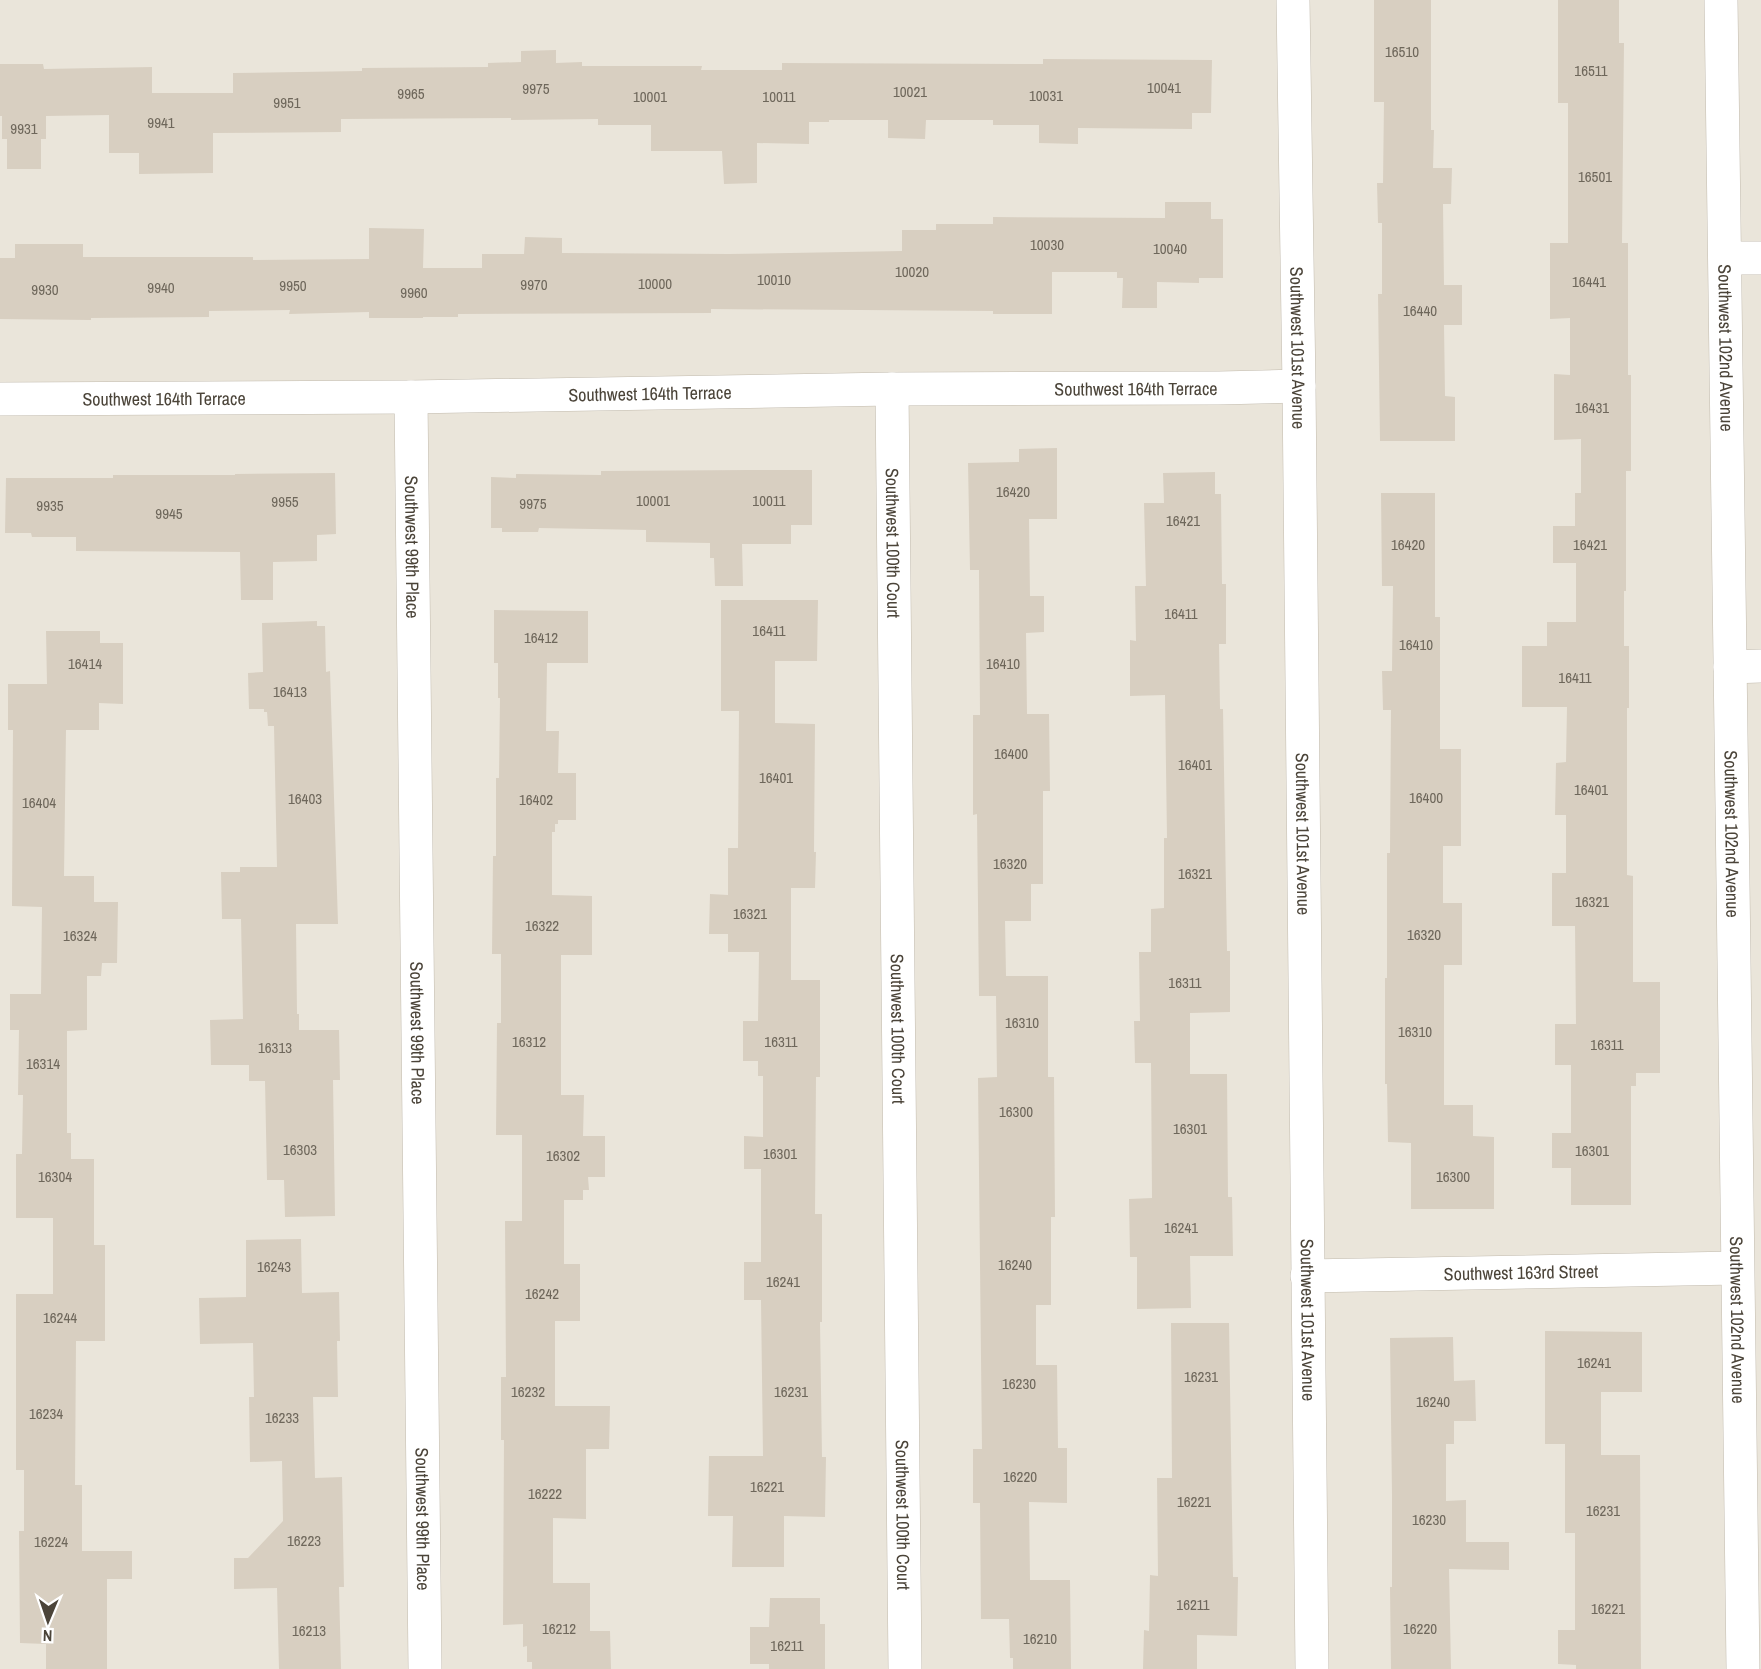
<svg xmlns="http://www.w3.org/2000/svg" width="1761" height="1669" font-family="'Archivo Narrow',sans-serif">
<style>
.residential{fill:#eae5da}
.building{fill:#d8cfc1}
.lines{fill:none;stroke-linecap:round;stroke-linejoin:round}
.minor-casing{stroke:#c2bbae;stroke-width:34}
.tertiary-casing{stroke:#c2bbae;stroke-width:34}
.minor{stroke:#fff;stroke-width:33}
.tertiary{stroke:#fff;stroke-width:33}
.labels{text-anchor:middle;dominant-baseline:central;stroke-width:4.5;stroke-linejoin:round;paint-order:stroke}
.number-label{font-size:15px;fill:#6e675b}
.street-label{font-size:18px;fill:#4b4439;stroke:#fff}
</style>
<rect width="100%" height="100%" fill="#f6f3ec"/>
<path class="residential" d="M 0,0 L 1761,0 L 1761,1669 L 0,1669 Z"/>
<path class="building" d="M 1374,0 L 1431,0 L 1431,130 L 1434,130 L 1433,168 L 1452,168 L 1451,204 L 1443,204 L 1444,285 L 1462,285 L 1462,325 L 1444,325 L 1445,396 L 1455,397 L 1455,441 L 1380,441 L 1378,294 L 1382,294 L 1382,223 L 1378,223 L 1377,183 L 1383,183 L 1384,102 L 1374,102 Z
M 1558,0 L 1619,0 L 1619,43 L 1624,43 L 1622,243 L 1628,243 L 1628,375 L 1631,375 L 1631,471 L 1626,471 L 1626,591 L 1624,591 L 1624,646 L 1629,646 L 1629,708 L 1627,708 L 1627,875 L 1633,876 L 1633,982 L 1660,982 L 1660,1073 L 1636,1073 L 1636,1086 L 1631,1086 L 1631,1205 L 1571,1205 L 1571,1168 L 1552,1168 L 1552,1133 L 1571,1133 L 1571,1065 L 1555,1065 L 1555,1024 L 1576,1024 L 1575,926 L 1552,926 L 1552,873 L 1566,873 L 1566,815 L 1555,815 L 1556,763 L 1566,762 L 1567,707 L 1522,707 L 1522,646 L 1547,646 L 1547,622 L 1576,622 L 1576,563 L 1553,563 L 1553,526 L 1575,526 L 1575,493 L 1581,493 L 1581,439 L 1554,440 L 1554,374 L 1570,375 L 1570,318 L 1550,319 L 1550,243 L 1568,243 L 1568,103 L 1558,103 Z
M 556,50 L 556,63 L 582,62 L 582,66 L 702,66 L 701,70 L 782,70 L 782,63 L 1043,64 L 1043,59 L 1212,60 L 1211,113 L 1192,113 L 1192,129 L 1078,128 L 1078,144 L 1039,143 L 1039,125 L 993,125 L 993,120 L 926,120 L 925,139 L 888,138 L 888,120 L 829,120 L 829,122 L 809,122 L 809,144 L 757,143 L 757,183 L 724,184 L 722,151 L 651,151 L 651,125 L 598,125 L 598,119 L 511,120 L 511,118 L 341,119 L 341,132 L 213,133 L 213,173 L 139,174 L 139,153 L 109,153 L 109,115 L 46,116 L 46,139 L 41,139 L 41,169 L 7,169 L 7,139 L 2,139 L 2,116 L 0,116 L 0,64 L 43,64 L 44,69 L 152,67 L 152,93 L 233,93 L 233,73 L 362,71 L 362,68 L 488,67 L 488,63 L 521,62 L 521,51 Z
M 1165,202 L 1211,202 L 1211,219 L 1223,219 L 1223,278 L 1199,278 L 1199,283 L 1157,282 L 1157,308 L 1122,308 L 1123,278 L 1117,278 L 1117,272 L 1052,272 L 1052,314 L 993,314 L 993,311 L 711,309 L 711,313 L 458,314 L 458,317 L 423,317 L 423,318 L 369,318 L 369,312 L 289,314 L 290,310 L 209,311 L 209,317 L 91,318 L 91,320 L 0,319 L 0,258 L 15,258 L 15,244 L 83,244 L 83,257 L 253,257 L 253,260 L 369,259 L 369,228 L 424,229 L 423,268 L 482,268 L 482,254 L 524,254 L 525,237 L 562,238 L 562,253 L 729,254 L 902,251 L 902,230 L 936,230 L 936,224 L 993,224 L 993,217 L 1165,218 Z
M 1057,448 L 1057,519 L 1029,519 L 1030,596 L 1044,596 L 1044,632 L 1026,633 L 1027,714 L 1049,714 L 1050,791 L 1043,791 L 1043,884 L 1031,884 L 1031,921 L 1005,921 L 1006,976 L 1048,976 L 1048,1077 L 1054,1077 L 1055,1217 L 1051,1217 L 1051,1305 L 1036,1305 L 1036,1365 L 1057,1365 L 1058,1448 L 1067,1448 L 1067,1503 L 1029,1502 L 1030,1580 L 1070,1580 L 1071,1669 L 1013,1669 L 1013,1658 L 1010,1658 L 1009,1619 L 981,1619 L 980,1503 L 973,1503 L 973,1449 L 982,1449 L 978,1078 L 997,1077 L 996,996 L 979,996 L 977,814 L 973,815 L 973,715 L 980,715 L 979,570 L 970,570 L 968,463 L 1019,462 L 1019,449 Z
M 749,470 L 812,470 L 812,525 L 791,525 L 791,544 L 742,544 L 743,586 L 715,586 L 714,558 L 710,558 L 710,543 L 646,542 L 646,530 L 539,528 L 538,532 L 502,532 L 502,528 L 491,528 L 491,477 L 516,478 L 516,474 L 601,475 L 601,471 Z
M 1215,472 L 1215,494 L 1221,494 L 1222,584 L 1226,584 L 1226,644 L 1219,644 L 1220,709 L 1223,709 L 1227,951 L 1230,951 L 1230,1012 L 1190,1013 L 1190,1074 L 1227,1074 L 1228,1197 L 1232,1197 L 1233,1256 L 1190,1256 L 1191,1308 L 1137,1309 L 1137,1257 L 1130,1257 L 1129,1199 L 1152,1198 L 1151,1063 L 1135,1063 L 1134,1021 L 1140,1021 L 1139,952 L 1151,952 L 1151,909 L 1164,908 L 1164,838 L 1167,838 L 1165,695 L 1130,696 L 1130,640 L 1136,641 L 1135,586 L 1146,586 L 1144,503 L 1164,503 L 1163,473 Z
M 335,473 L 336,534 L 317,535 L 317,561 L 273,562 L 273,600 L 241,600 L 240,552 L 76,551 L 76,537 L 32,537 L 31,533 L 5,533 L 6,478 L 113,478 L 113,475 L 235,475 L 235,474 Z
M 1381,493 L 1435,493 L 1435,617 L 1440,617 L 1440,749 L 1461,749 L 1461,846 L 1443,846 L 1443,903 L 1462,903 L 1462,965 L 1444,965 L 1444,1105 L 1473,1105 L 1473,1136 L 1494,1137 L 1494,1209 L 1411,1209 L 1411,1143 L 1388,1142 L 1387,1084 L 1385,1084 L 1385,978 L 1387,978 L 1387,853 L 1390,853 L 1391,710 L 1383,710 L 1382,671 L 1392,671 L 1393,586 L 1382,586 Z
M 721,600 L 818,600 L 817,661 L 775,661 L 775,723 L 815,724 L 814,852 L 816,852 L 815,888 L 791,888 L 791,980 L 820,980 L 820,1077 L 816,1077 L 815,1214 L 822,1214 L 822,1322 L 820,1322 L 822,1457 L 826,1457 L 825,1517 L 784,1516 L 784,1567 L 732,1567 L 733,1516 L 708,1516 L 709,1456 L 763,1456 L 761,1300 L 744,1300 L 744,1262 L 761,1262 L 761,1169 L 744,1169 L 744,1136 L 763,1137 L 763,1076 L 758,1076 L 758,1061 L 743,1061 L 743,1021 L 758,1021 L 759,952 L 728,952 L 728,934 L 709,934 L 710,894 L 728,895 L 728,848 L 738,848 L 739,711 L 721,711 Z
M 494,610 L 588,611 L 588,663 L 547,663 L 546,731 L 559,731 L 558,773 L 576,773 L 576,820 L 558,820 L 558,824 L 555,824 L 555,832 L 552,832 L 552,895 L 592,896 L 592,955 L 561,955 L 561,1095 L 584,1095 L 583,1136 L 605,1136 L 605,1177 L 588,1177 L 589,1190 L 583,1190 L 583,1200 L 564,1200 L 564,1264 L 580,1264 L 580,1321 L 555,1321 L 555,1406 L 610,1406 L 609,1449 L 586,1449 L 586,1519 L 553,1518 L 553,1583 L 590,1583 L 590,1631 L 610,1631 L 611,1669 L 532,1669 L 532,1662 L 527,1662 L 527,1646 L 523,1647 L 523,1624 L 503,1625 L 504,1440 L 501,1440 L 501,1377 L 506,1377 L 505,1221 L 522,1221 L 522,1135 L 496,1135 L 497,1023 L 501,1023 L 501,954 L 492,954 L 493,856 L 496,856 L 496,778 L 499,778 L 500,698 L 498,698 L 498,663 L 494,663 Z
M 317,621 L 317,626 L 325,626 L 326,672 L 330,671 L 338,924 L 296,924 L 297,1014 L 299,1014 L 299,1030 L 339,1030 L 340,1080 L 333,1080 L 335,1216 L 285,1217 L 284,1180 L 267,1180 L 265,1081 L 249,1081 L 249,1065 L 211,1065 L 210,1020 L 243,1019 L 241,919 L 222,919 L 221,872 L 240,872 L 240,867 L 277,867 L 274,726 L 268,726 L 267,712 L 264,712 L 264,709 L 249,709 L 248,673 L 263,672 L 262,623 Z
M 46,631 L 100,631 L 100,643 L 123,643 L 123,704 L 99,703 L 99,730 L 66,730 L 64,876 L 94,876 L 94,902 L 118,902 L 117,963 L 102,963 L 101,976 L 87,976 L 87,1030 L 67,1031 L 67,1133 L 71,1133 L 71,1159 L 94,1159 L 94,1245 L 105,1245 L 105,1341 L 76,1341 L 75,1485 L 82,1485 L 82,1551 L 132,1551 L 132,1579 L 107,1579 L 107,1669 L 46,1669 L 46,1644 L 20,1643 L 19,1531 L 24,1531 L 24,1470 L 16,1470 L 16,1294 L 53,1294 L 53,1218 L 16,1218 L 16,1154 L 22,1154 L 23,1095 L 18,1095 L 19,1030 L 10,1030 L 10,994 L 41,994 L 42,907 L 12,906 L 13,730 L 8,730 L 8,684 L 47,684 Z
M 301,1239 L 302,1293 L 339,1292 L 340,1341 L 337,1341 L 338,1397 L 313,1397 L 315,1478 L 342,1477 L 344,1587 L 339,1587 L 341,1669 L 279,1669 L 277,1588 L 234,1589 L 234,1558 L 248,1558 L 283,1521 L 282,1461 L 250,1462 L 249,1397 L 254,1397 L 253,1343 L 200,1344 L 199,1298 L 246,1297 L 246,1240 Z
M 1171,1323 L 1229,1323 L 1233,1577 L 1238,1577 L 1237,1636 L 1197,1635 L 1197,1669 L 1143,1669 L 1144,1630 L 1149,1631 L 1150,1575 L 1158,1576 L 1157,1478 L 1172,1478 Z
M 1545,1331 L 1642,1332 L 1642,1392 L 1601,1392 L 1601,1455 L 1640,1455 L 1641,1669 L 1576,1669 L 1576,1665 L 1558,1664 L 1558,1630 L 1575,1630 L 1575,1533 L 1565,1533 L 1565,1444 L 1545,1444 Z
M 1453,1337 L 1454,1381 L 1475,1380 L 1476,1421 L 1454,1421 L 1454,1444 L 1446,1444 L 1446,1501 L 1466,1500 L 1466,1542 L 1509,1542 L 1509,1570 L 1449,1569 L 1451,1669 L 1391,1669 L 1390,1587 L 1392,1587 L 1392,1495 L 1390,1338 Z
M 770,1598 L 820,1598 L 820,1624 L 825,1624 L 825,1669 L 769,1669 L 769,1664 L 750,1664 L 750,1627 L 769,1627 Z"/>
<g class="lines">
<g class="minor-casing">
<g id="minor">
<path id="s1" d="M 1293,0 L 1299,386 L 1312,1669"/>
<path d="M 1726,258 L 1761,258"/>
<path id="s2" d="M 892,389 L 905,1669"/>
<path id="s3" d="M 411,397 L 425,1669"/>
<path id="s4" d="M 0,399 L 411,397 L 892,389 L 1219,388 L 1299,386"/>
<path d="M 1730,667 L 1761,666"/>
<path id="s5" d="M 1307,1276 L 1736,1268"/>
</g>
</g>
<g class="tertiary-casing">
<g id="tertiary">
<path id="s6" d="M 1721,0 C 1731,556 1734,1113 1743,1669"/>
</g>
</g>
<use href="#minor" class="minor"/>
<use href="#tertiary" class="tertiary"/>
</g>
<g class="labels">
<g class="number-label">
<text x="1402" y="51">16510</text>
<text x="1591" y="70">16511</text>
<text x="1164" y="87">10041</text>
<text x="536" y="88">9975</text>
<text x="910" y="91">10021</text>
<text x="411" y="93">9965</text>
<text x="1046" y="95">10031</text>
<text x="650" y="96">10001</text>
<text x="779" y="96">10011</text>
<text x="287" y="102">9951</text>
<text x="161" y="122">9941</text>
<text x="24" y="128">9931</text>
<text x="1595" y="176">16501</text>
<text x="1047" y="244">10030</text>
<text x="1170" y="248">10040</text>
<text x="912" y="271">10020</text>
<text x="774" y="279">10010</text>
<text x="1589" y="281">16441</text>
<text x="655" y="283">10000</text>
<text x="534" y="284">9970</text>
<text x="293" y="285">9950</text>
<text x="161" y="287">9940</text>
<text x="45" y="289">9930</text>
<text x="414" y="292">9960</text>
<text x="1420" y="310">16440</text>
<text x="1592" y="407">16431</text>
<text x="1013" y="491">16420</text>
<text x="653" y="500">10001</text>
<text x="769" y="500">10011</text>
<text x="285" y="501">9955</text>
<text x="533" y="503">9975</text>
<text x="50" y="505">9935</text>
<text x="169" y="513">9945</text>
<text x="1183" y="520">16421</text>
<text x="1408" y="544">16420</text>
<text x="1590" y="544">16421</text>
<text x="1181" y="613">16411</text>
<text x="769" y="630">16411</text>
<text x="541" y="637">16412</text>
<text x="1416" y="644">16410</text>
<text x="85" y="663">16414</text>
<text x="1003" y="663">16410</text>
<text x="1575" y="677">16411</text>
<text x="290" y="691">16413</text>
<text x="1011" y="753">16400</text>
<text x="1195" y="764">16401</text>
<text x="776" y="777">16401</text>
<text x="1591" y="789">16401</text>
<text x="1426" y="797">16400</text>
<text x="305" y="798">16403</text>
<text x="536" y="799">16402</text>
<text x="39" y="802">16404</text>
<text x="1010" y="863">16320</text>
<text x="1195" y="873">16321</text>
<text x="1592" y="901">16321</text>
<text x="750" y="913">16321</text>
<text x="542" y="925">16322</text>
<text x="1424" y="934">16320</text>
<text x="80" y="935">16324</text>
<text x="1185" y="982">16311</text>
<text x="1022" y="1022">16310</text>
<text x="1415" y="1031">16310</text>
<text x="529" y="1041">16312</text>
<text x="781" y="1041">16311</text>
<text x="1607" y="1044">16311</text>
<text x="275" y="1047">16313</text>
<text x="43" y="1063">16314</text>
<text x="1016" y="1111">16300</text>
<text x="1190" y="1128">16301</text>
<text x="300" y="1149">16303</text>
<text x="1592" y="1150">16301</text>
<text x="780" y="1153">16301</text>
<text x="563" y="1155">16302</text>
<text x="55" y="1176">16304</text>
<text x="1453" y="1176">16300</text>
<text x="1181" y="1227">16241</text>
<text x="1015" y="1264">16240</text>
<text x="274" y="1266">16243</text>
<text x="783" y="1281">16241</text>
<text x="542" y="1293">16242</text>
<text x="60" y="1317">16244</text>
<text x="1594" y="1362">16241</text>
<text x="1201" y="1376">16231</text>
<text x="1019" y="1383">16230</text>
<text x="528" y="1391">16232</text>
<text x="791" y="1391">16231</text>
<text x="1433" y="1401">16240</text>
<text x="46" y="1413">16234</text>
<text x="282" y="1417">16233</text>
<text x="1020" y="1476">16220</text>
<text x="767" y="1486">16221</text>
<text x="545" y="1493">16222</text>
<text x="1194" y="1501">16221</text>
<text x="1603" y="1510">16231</text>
<text x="1429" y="1519">16230</text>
<text x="304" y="1540">16223</text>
<text x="51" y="1541">16224</text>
<text x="1193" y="1604">16211</text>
<text x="1608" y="1608">16221</text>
<text x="559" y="1628">16212</text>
<text x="1420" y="1628">16220</text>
<text x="309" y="1630">16213</text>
<text x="1040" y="1638">16210</text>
<text x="787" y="1645">16211</text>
</g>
<g class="street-label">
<text stroke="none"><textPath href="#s1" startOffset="348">Southwest 101st Avenue</textPath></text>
<text stroke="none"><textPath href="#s6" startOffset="348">Southwest 102nd Avenue</textPath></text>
<text stroke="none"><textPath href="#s4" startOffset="1136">Southwest 164th Terrace</textPath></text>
<text stroke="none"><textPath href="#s4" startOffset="650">Southwest 164th Terrace</textPath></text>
<text stroke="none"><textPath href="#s4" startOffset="164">Southwest 164th Terrace</textPath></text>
<text stroke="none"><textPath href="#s2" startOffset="154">Southwest 100th Court</textPath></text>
<text stroke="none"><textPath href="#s3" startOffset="150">Southwest 99th Place</textPath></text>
<text stroke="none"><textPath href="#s1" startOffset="834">Southwest 101st Avenue</textPath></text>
<text stroke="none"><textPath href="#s6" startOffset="834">Southwest 102nd Avenue</textPath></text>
<text stroke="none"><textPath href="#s2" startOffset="640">Southwest 100th Court</textPath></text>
<text stroke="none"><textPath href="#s3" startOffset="636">Southwest 99th Place</textPath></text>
<text stroke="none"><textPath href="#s5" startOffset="214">Southwest 163rd Street</textPath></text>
<text stroke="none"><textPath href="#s1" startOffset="1320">Southwest 101st Avenue</textPath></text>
<text stroke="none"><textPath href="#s6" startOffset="1320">Southwest 102nd Avenue</textPath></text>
<text stroke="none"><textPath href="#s2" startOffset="1126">Southwest 100th Court</textPath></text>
<text stroke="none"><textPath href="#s3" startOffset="1122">Southwest 99th Place</textPath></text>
</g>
</g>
<g transform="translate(48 1621) rotate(182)" stroke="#ffffff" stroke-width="4.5" paint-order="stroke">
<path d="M0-4.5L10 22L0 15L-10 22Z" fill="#4b4439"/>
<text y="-9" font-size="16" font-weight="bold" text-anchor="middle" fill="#4b4439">N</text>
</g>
</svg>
